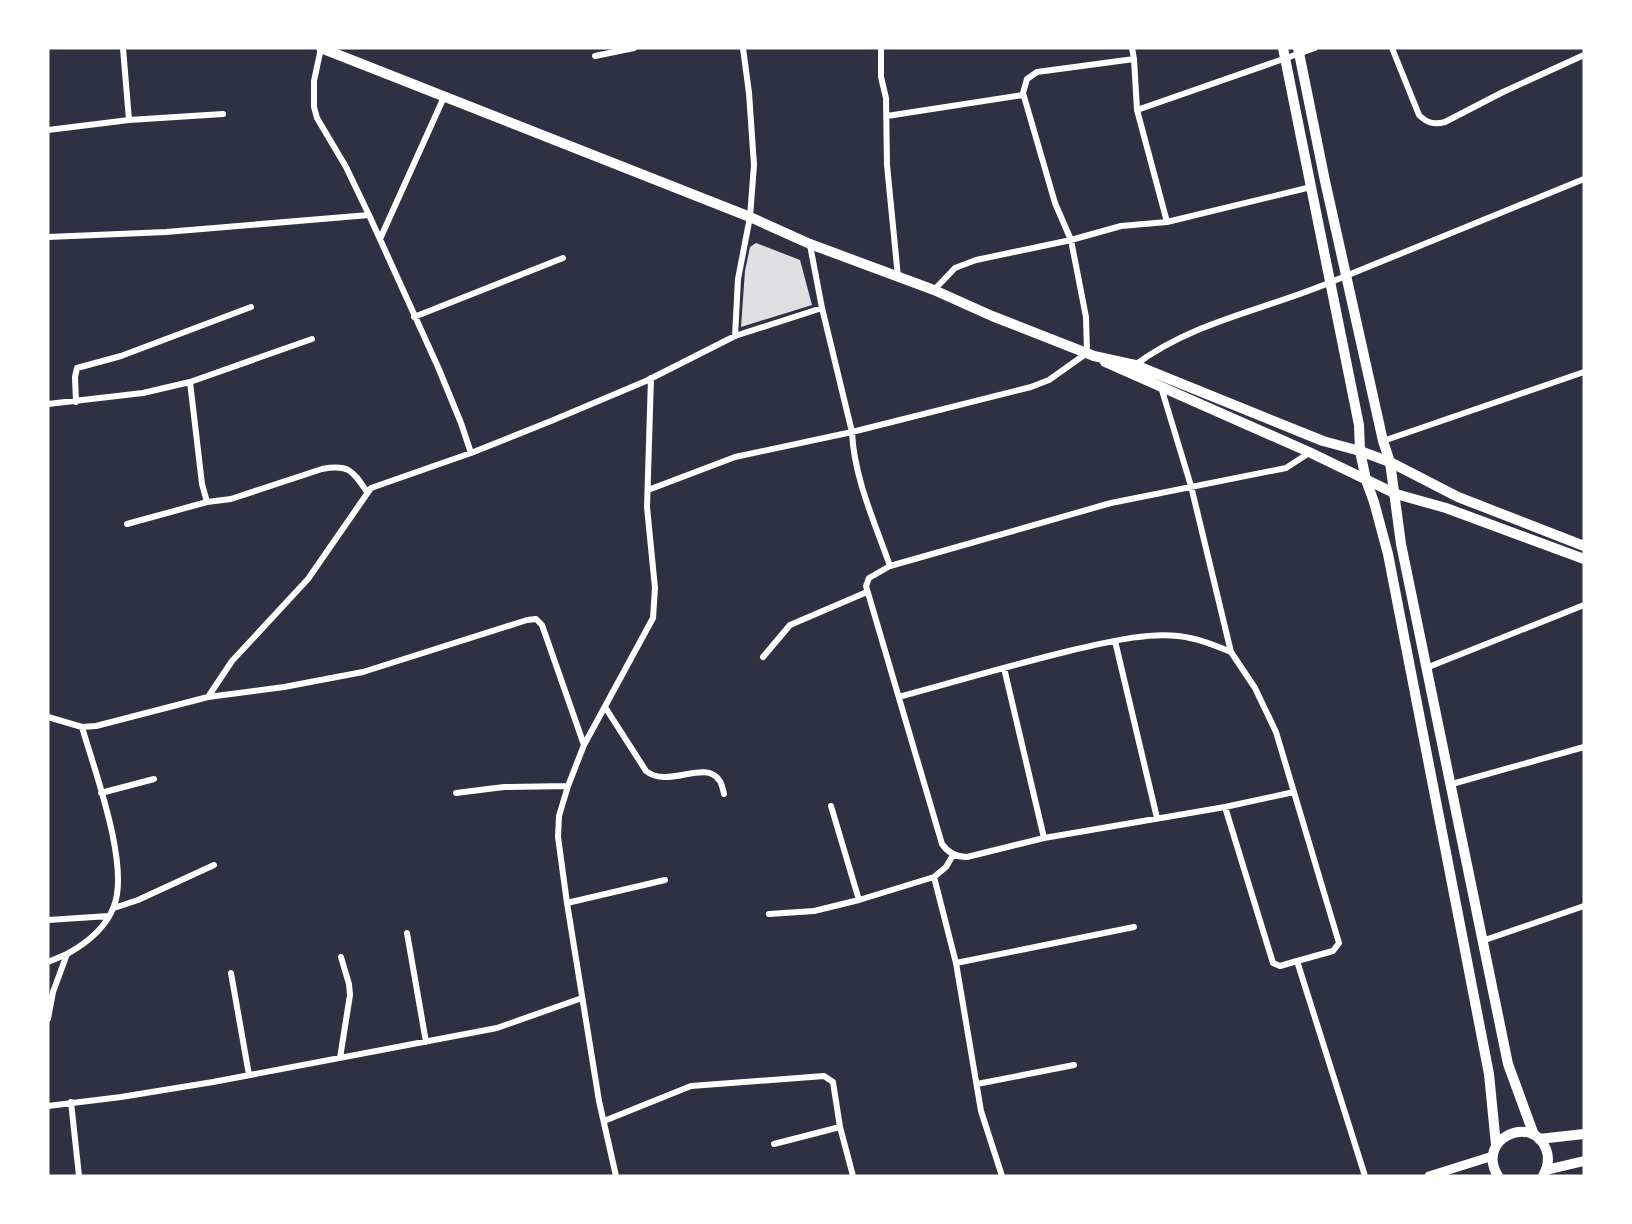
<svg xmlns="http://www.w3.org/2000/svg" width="1632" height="1224" font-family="'Space Grotesk',sans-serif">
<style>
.building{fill:#e0e0e3}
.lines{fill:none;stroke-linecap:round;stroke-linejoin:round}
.minor{stroke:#fff;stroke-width:6}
.tertiary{stroke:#fff;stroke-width:9}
.secondary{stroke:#fff;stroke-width:10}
.primary{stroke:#fff;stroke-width:10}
</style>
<rect width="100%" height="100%" fill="#2d3142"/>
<path class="building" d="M 756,243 L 800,260 L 812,305 L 741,327 L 745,271 L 750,247 Z"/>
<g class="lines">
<path class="minor" d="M 123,48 L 129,120
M 881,48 L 881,77 L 886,98 L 887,165 L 898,277
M 1132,48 L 1134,59 L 1137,110 L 1167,222
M 1392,48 L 1419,115 C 1427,123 1434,125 1445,122 L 1503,92 L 1584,55
M 595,56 L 634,48
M 1137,110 L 1315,48
M 887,116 L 1023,95
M 48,130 L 129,120 L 223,114
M 369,215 L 438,367 L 461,423 L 471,453
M 48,237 L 166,232 L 369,215 L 346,167 L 317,118 L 314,107 L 314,81 L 321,48
M 380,239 L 444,97
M 810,245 L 822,308 L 852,432 C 854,478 875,523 890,566 L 869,578 L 866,586 L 942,844 C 948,853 956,857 967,857 L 1044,838 L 1225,807
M 934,290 L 955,268 L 976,260 L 1071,240 L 1121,226 L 1167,222 L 1311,187
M 414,317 L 563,258
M 735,336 L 738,279 L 750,217 L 754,165 L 749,93 L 743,48
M 1135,365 C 1194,321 1265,310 1331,282 C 1415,248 1500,213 1584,179
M 190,382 L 202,484 L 207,502 L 231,499 L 322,469 C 349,464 353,471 367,492
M 76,402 L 75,377 L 77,368 L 121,356 L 251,307
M 48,404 L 143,393 L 190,382 L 312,339
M 1383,441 L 1584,372
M 648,490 L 735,457 L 852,432 L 1031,387 L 1049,380 L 1087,353 L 1086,317 L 1071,240 L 1055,203 L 1023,93 L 1027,79 L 1037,72 L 1134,59
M 127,524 L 207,502
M 890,566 L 1111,503 L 1286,468 L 1309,453
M 1115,641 L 1157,818
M 1231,652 L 1255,688 L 1276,732 L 1339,943 L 1333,951 L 1297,961 L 1365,1176
M 763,657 L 790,625 L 867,592
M 1004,668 L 1044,838
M 1426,668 L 1584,605
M 208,697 L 284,687 L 363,672 L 527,620 L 536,619 L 542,625 L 584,745
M 899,697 C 957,681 1015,664 1073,650 C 1105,643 1145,632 1178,636 C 1197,638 1214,645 1231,652 L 1191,486 L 1161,387
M 605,707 L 646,771 C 668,789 705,759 719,780 C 722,783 723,790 724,794
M 48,717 L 82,727 L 96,726 L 208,697 L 232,661 L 308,579 L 371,488 L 471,453 L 551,421 L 646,381 L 735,336 L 822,308
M 1452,784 L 1584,747
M 1294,792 L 1225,807 L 1273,963 L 1280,966 L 1297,961
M 101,793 L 154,779
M 456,793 L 504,787 L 568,786
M 831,806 L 859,900
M 953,855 L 946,867 L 934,877 L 956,963 L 981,1111 L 1002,1176
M 567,903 L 665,880
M 114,908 L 138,900 L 214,865
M 769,914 L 814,911 L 859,900 L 934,877
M 48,920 L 109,916
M 407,933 L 426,1042
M 1482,941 L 1584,906
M 48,962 L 67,954
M 956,963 L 1134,927
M 231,973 L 249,1075
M 48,1019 L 53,992 L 67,954 C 87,943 106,928 114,906 C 130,865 94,769 82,727
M 340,1058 L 350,995 L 349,984 L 341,957
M 977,1084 L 1074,1065
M 71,1102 L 79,1176
M 48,1106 L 121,1097 L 213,1082 L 497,1028 L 582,998
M 604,1121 L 691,1086 L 824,1076 L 833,1082 L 840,1127 L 853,1176
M 774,1144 L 840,1127
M 616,1176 L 599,1101 L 567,903 L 558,837 L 559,816 L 568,786 L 584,745 L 653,618 L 655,588 L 647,507 L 651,378"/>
<path class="tertiary" d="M 1429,1176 L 1493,1156"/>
<path class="secondary" d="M 321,48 L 750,217 L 810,244 L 934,290 L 992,316 L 1094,356 L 1135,365 L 1323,441 L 1360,451 L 1390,462 L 1458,497 L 1584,546
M 1105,362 L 1309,452 L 1396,494 L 1446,508 L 1584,559
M 1539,1139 L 1584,1134
M 1546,1170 L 1584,1161"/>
<path class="primary" d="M 1283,48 L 1359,425 L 1360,451 L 1366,480 L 1374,502 L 1388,554 L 1489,1074 L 1496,1145
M 1298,48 L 1325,181 L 1383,441 L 1390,462 L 1401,544 L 1508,1064 L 1534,1135
M 1498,1176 C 1475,1139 1532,1113 1546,1149 C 1550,1159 1548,1167 1543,1176"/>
</g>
<rect width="1632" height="1224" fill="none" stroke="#ffffff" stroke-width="99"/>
</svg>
